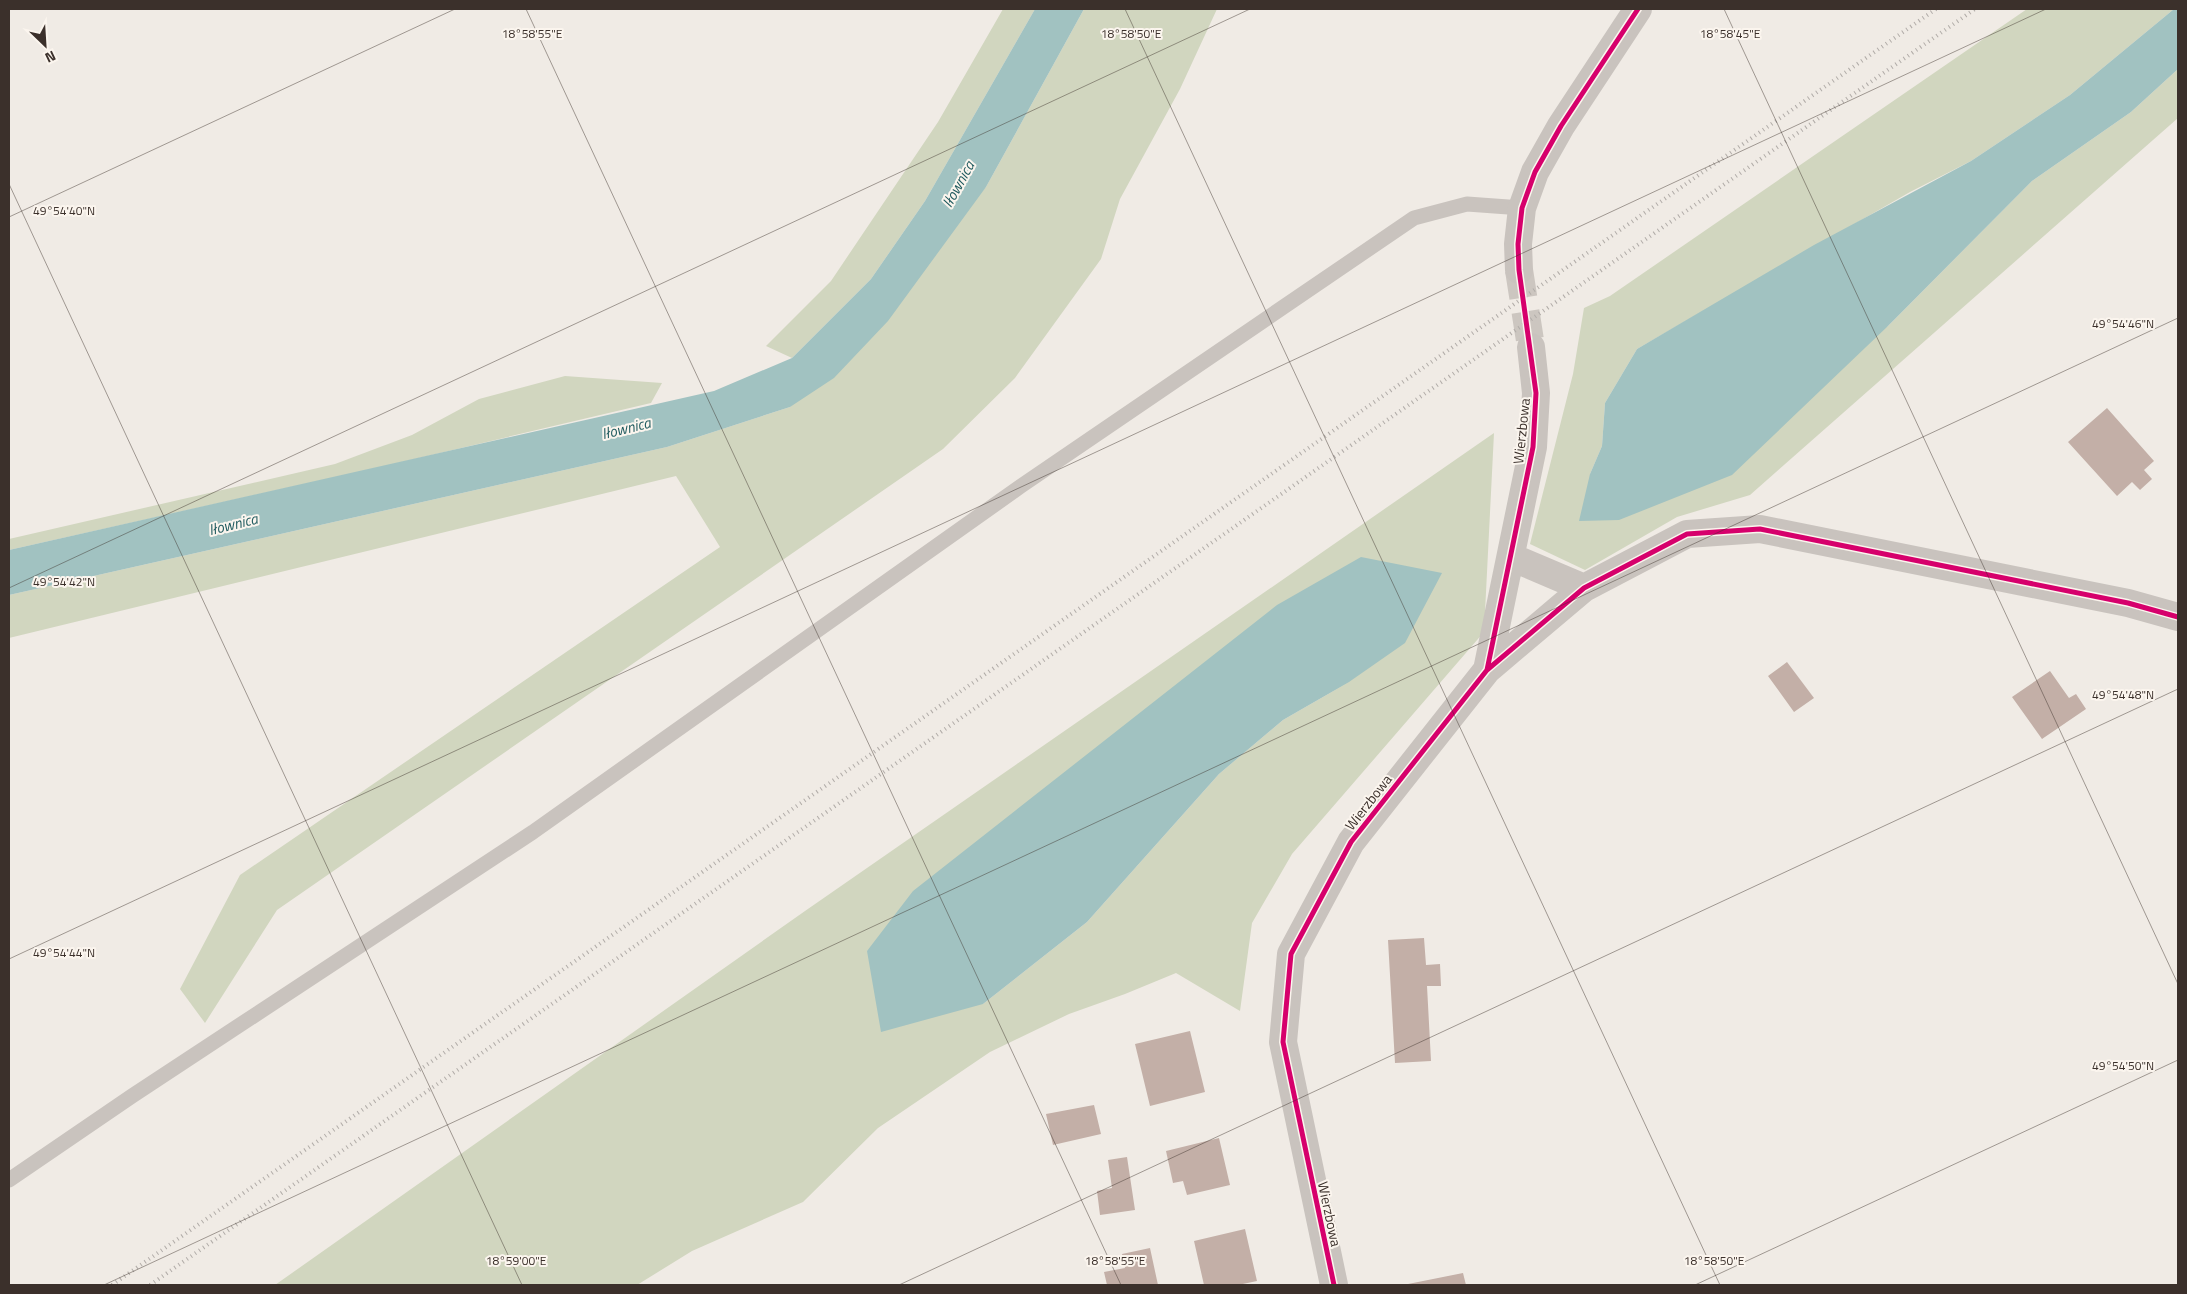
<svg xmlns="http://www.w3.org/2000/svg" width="2187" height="1294" font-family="'Titillium Web',sans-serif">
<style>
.green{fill:#d1d6bf;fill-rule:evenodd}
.water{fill:#a1c2c1}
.building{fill:#c3afa7}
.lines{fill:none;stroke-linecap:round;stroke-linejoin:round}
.street-tunnel{stroke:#ccc6c0;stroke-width:28;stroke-dasharray:28 14;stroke-linecap:butt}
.lane{stroke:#c9c3be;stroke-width:15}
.street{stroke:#c9c3be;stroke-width:28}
.rail{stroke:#b1aca8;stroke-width:4;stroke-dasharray:1 4;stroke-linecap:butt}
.cycleway-casing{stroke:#fbf5ee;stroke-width:8}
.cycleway{stroke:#d6006c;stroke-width:5}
.ticks{fill:none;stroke:#3b302b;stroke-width:1;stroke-opacity:0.45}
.labels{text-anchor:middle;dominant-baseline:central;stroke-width:4;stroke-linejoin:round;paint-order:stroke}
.street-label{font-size:14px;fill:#3b302b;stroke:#fbf5ee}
.water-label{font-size:15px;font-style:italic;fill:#1f5a5e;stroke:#fbf5ee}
.ticks-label{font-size:12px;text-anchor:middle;fill:#3b302b;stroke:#fbf5ee;stroke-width:4;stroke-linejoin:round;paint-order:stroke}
</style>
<rect width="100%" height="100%" fill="#f0ebe5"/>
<path class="green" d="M 1003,9 L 1035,9 L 925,201 L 871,279 L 792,358 L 766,346 L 831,281 L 938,122 Z
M 1084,9 L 1217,9 L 1180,89 L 1120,199 L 1101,259 L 1015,378 L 943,449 L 277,910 L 205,1023 L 180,989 L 240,875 L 720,547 L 676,476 L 9,638 L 9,595 L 667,447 L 790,407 L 986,187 Z
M 2027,9 L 2174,9 L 2070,95 L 1971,161 L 1910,192 L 1637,349 L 1605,403 L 1602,446 L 1590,474 L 1888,326 L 2032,181 L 2131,112 L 2178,69 L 2178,118 L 1750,495 L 1677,517 L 1585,570 L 1530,544 L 1573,374 L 1584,308 L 1610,296 Z
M 565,376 L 662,383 L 651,403 L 385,466 L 9,550 L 9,539 L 335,464 L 412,435 L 479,399 Z
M 1494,433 L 1484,632 L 1292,854 L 1252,923 L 1240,1011 L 1176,973 L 1125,994 L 1069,1014 L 990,1052 L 878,1128 L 803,1202 L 692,1251 L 637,1285 L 275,1285 L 805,911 ZM 1349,682 L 1283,720 L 1219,774 L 1087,922 L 983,1004 L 867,951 Z"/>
<path class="water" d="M 1035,9 L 1084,9 L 986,187 L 888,321 L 834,378 L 790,407 L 667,447 L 9,595 L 9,550 L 714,391 L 792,358 L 871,279 L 925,201 Z
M 2174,9 L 2178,9 L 2178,69 L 2131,112 L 2032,181 L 1888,326 L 1732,475 L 1619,520 L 1579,521 L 1590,474 L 1602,446 L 1605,403 L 1637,349 L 1814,245 L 1971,161 L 2070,95 Z
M 1361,557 L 1442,573 L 1405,643 L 1349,682 L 1283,720 L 1219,774 L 1087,922 L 983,1004 L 881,1032 L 867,951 L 913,891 L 1277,605 Z"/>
<path class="building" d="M 2107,408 L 2154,461 L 2144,470 L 2152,479 L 2140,490 L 2132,482 L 2117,496 L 2068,442 Z
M 1787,662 L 1814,698 L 1794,712 L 1768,676 Z
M 2050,671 L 2069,698 L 2076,694 L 2086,709 L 2042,739 L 2012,697 Z
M 1424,938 L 1426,965 L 1440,964 L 1441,986 L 1427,986 L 1431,1061 L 1395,1063 L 1388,940 Z
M 1190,1031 L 1205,1092 L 1150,1106 L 1135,1044 Z
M 1094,1105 L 1101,1134 L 1053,1145 L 1046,1114 Z
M 1219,1138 L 1230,1185 L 1187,1195 L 1183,1181 L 1173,1183 L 1166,1151 Z
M 1127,1157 L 1135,1210 L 1100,1215 L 1097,1191 L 1112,1188 L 1108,1160 Z
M 1245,1229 L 1257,1281 L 1238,1285 L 1204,1285 L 1194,1241 Z
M 1150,1248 L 1158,1285 L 1107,1285 L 1104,1272 L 1125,1268 L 1122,1254 Z
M 1463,1273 L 1466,1285 L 1408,1285 L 1408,1284 Z"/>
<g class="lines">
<path class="street-tunnel" d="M 1519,270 L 1531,347"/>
<path class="lane" d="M 9,1180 L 132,1096 L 533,832 L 1021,486 L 1414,218 L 1467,204 L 1522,208"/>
<path class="street" d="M 1519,270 L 1518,244 L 1522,208 L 1535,172 L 1561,126 L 1638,9
M 1511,557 L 1584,588
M 1487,670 L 1584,588 L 1687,534 L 1760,529 L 2128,603 L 2178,617
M 1334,1285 L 1283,1042 L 1291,954 L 1351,842 L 1487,670 L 1533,447 L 1536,393 L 1531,347"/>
<path class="rail" d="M 112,1285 L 1936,9
M 150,1285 L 1975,9"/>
<g class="cycleway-casing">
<path id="cycleway" d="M 1487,670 L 1584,588 L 1687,534 L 1760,529 L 2128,603 L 2178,617
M 1334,1285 L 1283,1042 L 1291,954 L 1351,842 L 1487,670 L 1533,447 L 1536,393 L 1519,270 L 1518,244 L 1522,208 L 1535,172 L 1561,126 L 1638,9"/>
</g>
<use href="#cycleway" class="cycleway"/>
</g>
<path class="ticks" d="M 526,9 L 1121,1285M 1125,9 L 1720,1285M 1724,9 L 2178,984M 9,184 L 522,1285M 9,217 L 455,9M 9,588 L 1250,9M 9,959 L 2046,9M 104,1285 L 2178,318M 899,1285 L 2178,689M 1695,1285 L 2178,1060"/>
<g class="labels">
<g class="street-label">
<text transform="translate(1521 431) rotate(-84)">Wierzbowa</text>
<text transform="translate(1368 802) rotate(-52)">Wierzbowa</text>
<text transform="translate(1330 1214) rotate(78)">Wierzbowa</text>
</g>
<g class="water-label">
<text transform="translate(958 184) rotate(-61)">Iłownica</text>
<text transform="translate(626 428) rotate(-14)">Iłownica</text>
<text transform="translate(233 524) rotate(-14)">Iłownica</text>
</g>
</g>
<g class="ticks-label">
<text x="532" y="38">18°58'55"E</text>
<text x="1131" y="38">18°58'50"E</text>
<text x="1730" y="38">18°58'45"E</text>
<text x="64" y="215">49°54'40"N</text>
<text x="2123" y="328">49°54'46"N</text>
<text x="64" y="586">49°54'42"N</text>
<text x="2123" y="699">49°54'48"N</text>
<text x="64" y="957">49°54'44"N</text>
<text x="2123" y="1070">49°54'50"N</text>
<text x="516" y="1265">18°59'00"E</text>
<text x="1115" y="1265">18°58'55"E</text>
<text x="1714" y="1265">18°58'50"E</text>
</g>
<rect width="2187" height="1294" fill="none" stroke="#3b302b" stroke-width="20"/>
<g transform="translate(45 45) rotate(155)" stroke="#fbf5ee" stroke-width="4" paint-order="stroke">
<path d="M0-4L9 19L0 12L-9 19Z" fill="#3b302b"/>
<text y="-8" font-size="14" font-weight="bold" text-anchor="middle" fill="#3b302b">N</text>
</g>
</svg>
